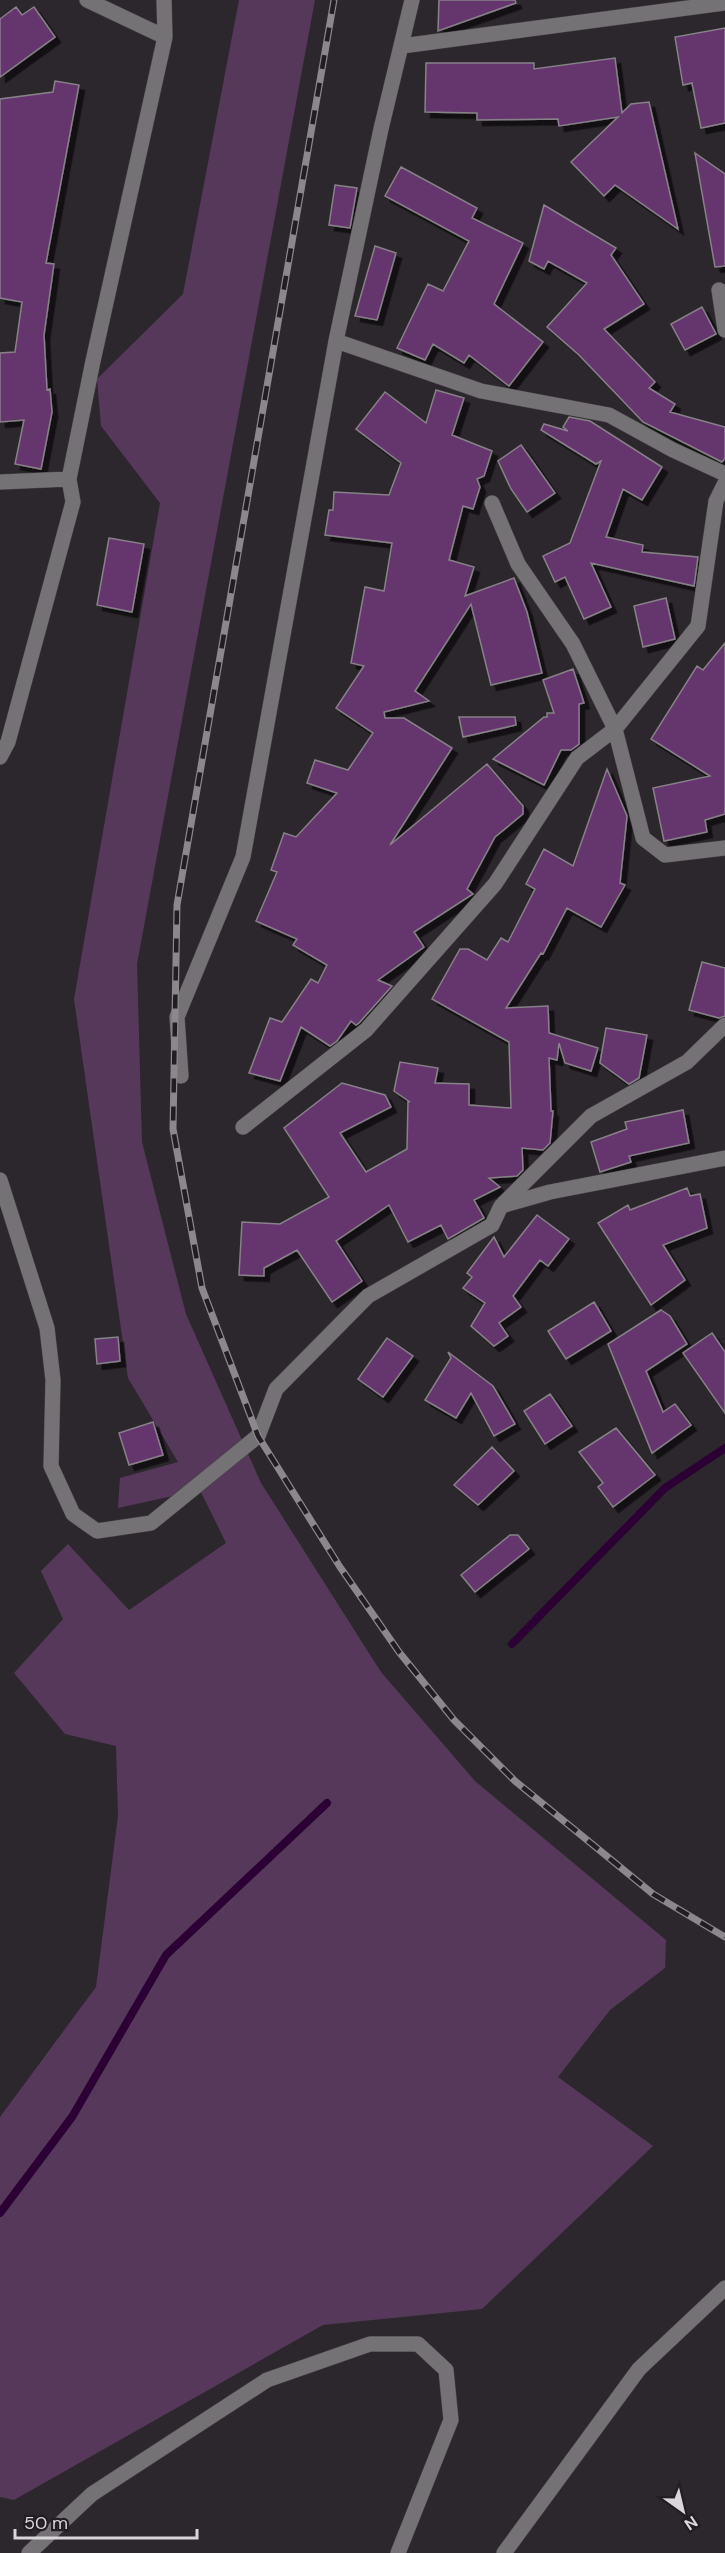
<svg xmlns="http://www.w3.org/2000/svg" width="725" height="2553" font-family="'DM Sans',sans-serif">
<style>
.green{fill:#56385b}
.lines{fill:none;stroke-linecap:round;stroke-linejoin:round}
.stream{stroke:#2c0034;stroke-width:8}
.building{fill:#65346e;stroke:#878188;stroke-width:1.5;filter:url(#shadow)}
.minor-casing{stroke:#484348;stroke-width:16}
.minor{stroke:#757275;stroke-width:15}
.rail-casing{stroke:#8b878b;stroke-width:7}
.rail{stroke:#221d23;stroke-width:4.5;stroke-dasharray:14;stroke-linecap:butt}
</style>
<defs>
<filter id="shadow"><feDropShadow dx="5.5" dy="5.5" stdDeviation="0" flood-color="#0009"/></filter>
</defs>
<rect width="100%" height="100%" fill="#2c272c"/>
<path class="green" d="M 239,0 L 315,0 L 137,964 L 142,1142 L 186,1314 L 261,1483 L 381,1672 L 475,1781 L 666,1940 L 665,1968 L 610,2010 L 558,2077 L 653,2146 L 482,2309 L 323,2325 L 14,2500 L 0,2497 L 0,2117 L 96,1987 L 118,1816 L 116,1746 L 65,1734 L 14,1673 L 63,1619 L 41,1571 L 68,1544 L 129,1610 L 226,1543 L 200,1490 L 118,1508 L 120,1478 L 178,1462 L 128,1378 L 74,999 L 160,503 L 101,426 L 97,379 L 183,294 Z"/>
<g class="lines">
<path class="stream" d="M 512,1644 L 665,1488 L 725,1448
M 0,2213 L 72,2117 L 166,1955 L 327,1803"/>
</g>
<path class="building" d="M 439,0 L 515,0 L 516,3 L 438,31 Z
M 16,7 L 22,15 L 34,7 L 55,37 L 0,77 L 0,19 Z
M 725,28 L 725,123 L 701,128 L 692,83 L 683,85 L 675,37 Z
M 615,58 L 622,113 L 631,104 L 649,102 L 678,229 L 615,185 L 604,196 L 571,162 L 618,117 L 559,126 L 558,119 L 477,120 L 477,113 L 425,112 L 426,63 L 534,63 L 534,69 Z
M 55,81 L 79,85 L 46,263 L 54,264 L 44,335 L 47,390 L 50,389 L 52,412 L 41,469 L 15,464 L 24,420 L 0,422 L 0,353 L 15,352 L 22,302 L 0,298 L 0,99 L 53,92 Z
M 695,153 L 725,174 L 725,266 L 715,267 Z
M 401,167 L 477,208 L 472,218 L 523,243 L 494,304 L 543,342 L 509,386 L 469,355 L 464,363 L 433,344 L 425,360 L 397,348 L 428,284 L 443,291 L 469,241 L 385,196 Z
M 335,185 L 357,188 L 350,228 L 329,225 Z
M 544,205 L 616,248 L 611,255 L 644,304 L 604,329 L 655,382 L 649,388 L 675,404 L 670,412 L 725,427 L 725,458 L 722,462 L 643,422 L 579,355 L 547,327 L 587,283 L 548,261 L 544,269 L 529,261 Z
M 375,246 L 396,253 L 377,320 L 355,316 Z
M 702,307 L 716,334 L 685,350 L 671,324 Z
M 436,390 L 464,398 L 452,435 L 492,451 L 484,476 L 477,479 L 480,487 L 473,509 L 463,506 L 449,560 L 474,567 L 465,596 L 514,578 L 527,612 L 542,673 L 491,685 L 471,604 L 415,691 L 429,701 L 384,712 L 385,718 L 404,718 L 452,748 L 390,845 L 487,764 L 523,806 L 523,814 L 495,837 L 467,889 L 473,894 L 414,932 L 424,947 L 378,980 L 392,986 L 359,1023 L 356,1025 L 351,1021 L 337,1041 L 330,1046 L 301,1027 L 280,1081 L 249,1073 L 270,1018 L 282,1022 L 311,979 L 318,983 L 327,965 L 293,945 L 297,939 L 256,921 L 277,872 L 271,870 L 284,833 L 296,837 L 337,793 L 307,783 L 315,760 L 348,770 L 373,733 L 336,708 L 364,666 L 351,663 L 365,587 L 384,591 L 392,543 L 325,535 L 329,510 L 333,510 L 334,492 L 389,495 L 401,463 L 356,429 L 385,392 L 426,423 Z
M 569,417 L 590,421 L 662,467 L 642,500 L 623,489 L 606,537 L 643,545 L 642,552 L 698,557 L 694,586 L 591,563 L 611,607 L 584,619 L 565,577 L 555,582 L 543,556 L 570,543 L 601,461 L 596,464 L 541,430 L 544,424 L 568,431 L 563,427 Z
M 521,445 L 555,493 L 527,512 L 511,489 L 498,461 Z
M 109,538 L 144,544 L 132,612 L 97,605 Z
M 666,598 L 675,639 L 643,647 L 634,606 Z
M 725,643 L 725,814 L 705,820 L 707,832 L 664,841 L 653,788 L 710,776 L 651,739 L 697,666 L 703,670 Z
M 573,669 L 584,703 L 579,704 L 579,744 L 571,750 L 561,750 L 544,785 L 493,759 L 544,717 L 547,717 L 547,713 L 554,713 L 543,680 Z
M 459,717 L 515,717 L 516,725 L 463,737 Z
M 607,769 L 627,816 L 620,883 L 625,885 L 601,927 L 567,908 L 543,954 L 541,953 L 506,1008 L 548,1006 L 549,1033 L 598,1048 L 591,1071 L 565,1063 L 559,1043 L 557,1060 L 549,1058 L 551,1111 L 553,1111 L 550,1143 L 543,1150 L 522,1148 L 523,1170 L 517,1176 L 489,1178 L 500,1187 L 474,1200 L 484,1218 L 448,1239 L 441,1225 L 408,1242 L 389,1205 L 336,1241 L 362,1281 L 332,1302 L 297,1250 L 264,1268 L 264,1276 L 239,1275 L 242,1222 L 280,1224 L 329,1197 L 284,1128 L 342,1083 L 385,1095 L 391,1107 L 340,1133 L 366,1172 L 407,1149 L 408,1101 L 410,1102 L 394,1091 L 400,1062 L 438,1068 L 435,1083 L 469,1084 L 469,1105 L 511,1108 L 509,1042 L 432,999 L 460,949 L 468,949 L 487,960 L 501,938 L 508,942 L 535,889 L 526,884 L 544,849 L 573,866 Z
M 702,962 L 725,968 L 725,1016 L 719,1018 L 689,1010 Z
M 606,1028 L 647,1035 L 639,1078 L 629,1084 L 600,1063 Z
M 683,1110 L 689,1143 L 629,1156 L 631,1162 L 600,1172 L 591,1142 L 627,1129 L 625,1122 Z
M 687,1188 L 690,1196 L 700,1194 L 707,1228 L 663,1245 L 685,1280 L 651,1305 L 598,1223 L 628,1205 L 630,1210 Z
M 537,1215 L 569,1239 L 548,1266 L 540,1260 L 513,1296 L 521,1307 L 499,1323 L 508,1336 L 494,1346 L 471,1326 L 485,1303 L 463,1288 L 472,1277 L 467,1273 L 494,1237 L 504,1257 Z
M 594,1302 L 611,1331 L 566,1359 L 548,1331 Z
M 661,1310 L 670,1316 L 687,1344 L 646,1371 L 663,1412 L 675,1404 L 691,1425 L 652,1453 L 608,1344 Z
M 712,1333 L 725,1352 L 725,1413 L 683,1353 Z
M 118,1337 L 120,1361 L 97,1364 L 95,1339 Z
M 387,1338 L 413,1356 L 383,1397 L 358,1379 Z
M 448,1352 L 493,1386 L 515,1424 L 494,1436 L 471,1393 L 456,1418 L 425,1400 L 451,1358 Z
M 550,1394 L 572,1426 L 545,1444 L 524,1411 Z
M 153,1422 L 163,1455 L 129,1465 L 119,1433 Z
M 616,1428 L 655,1475 L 613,1507 L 598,1487 L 603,1483 L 579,1452 Z
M 492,1447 L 514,1471 L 478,1505 L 454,1485 Z
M 510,1535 L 518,1535 L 529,1549 L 475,1592 L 461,1575 Z"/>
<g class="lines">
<g class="minor-casing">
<path id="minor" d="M 87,0 L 165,37
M 402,46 L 725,3
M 719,290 L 725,330
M 336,341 L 481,391 L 609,415 L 673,450 L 725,474
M 0,482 L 69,479
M 492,503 L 518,564 L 573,644 L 615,729 L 643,838 L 665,855 L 725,848
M 0,757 L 8,742 L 73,502 L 69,479 L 93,361 L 165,37 L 164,0
M 181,1076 L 177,1017 L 243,857 L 336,341 L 381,129 L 412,0
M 243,1127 L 366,1030 L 495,884 L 577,758 L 615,729 L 698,626 L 716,501 L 725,483
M 0,1180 L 47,1328 L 53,1380 L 51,1466 L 73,1514 L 97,1531 L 151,1523 L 258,1436 L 276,1389 L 368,1296 L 492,1225 L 501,1206 L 550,1192 L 725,1158
M 503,1204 L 591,1116 L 687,1062 L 725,1025
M 29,2553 L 92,2494 L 267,2380 L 370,2344 L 418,2344 L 446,2370 L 451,2420 L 398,2553
M 504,2553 L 639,2369 L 725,2288"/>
</g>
<use href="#minor" class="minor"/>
<g class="rail-casing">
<path id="rail" d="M 334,0 L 177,905 L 173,1129 L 202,1288 L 258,1436 L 340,1567 L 399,1652 L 454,1720 L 515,1781 L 653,1894 L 725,1937"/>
</g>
<use href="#rail" class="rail"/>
</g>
<g transform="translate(683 2511) rotate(146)" stroke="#221d23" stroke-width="4.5" paint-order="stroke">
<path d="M0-4.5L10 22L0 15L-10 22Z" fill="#d9d5d9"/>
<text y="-9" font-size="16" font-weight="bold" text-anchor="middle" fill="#d9d5d9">N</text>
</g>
<path d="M15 2529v9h182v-9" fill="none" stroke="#d9d5d9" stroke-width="3"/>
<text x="24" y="2529" font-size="18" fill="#d9d5d9" stroke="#221d23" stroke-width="4.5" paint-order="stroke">50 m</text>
</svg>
